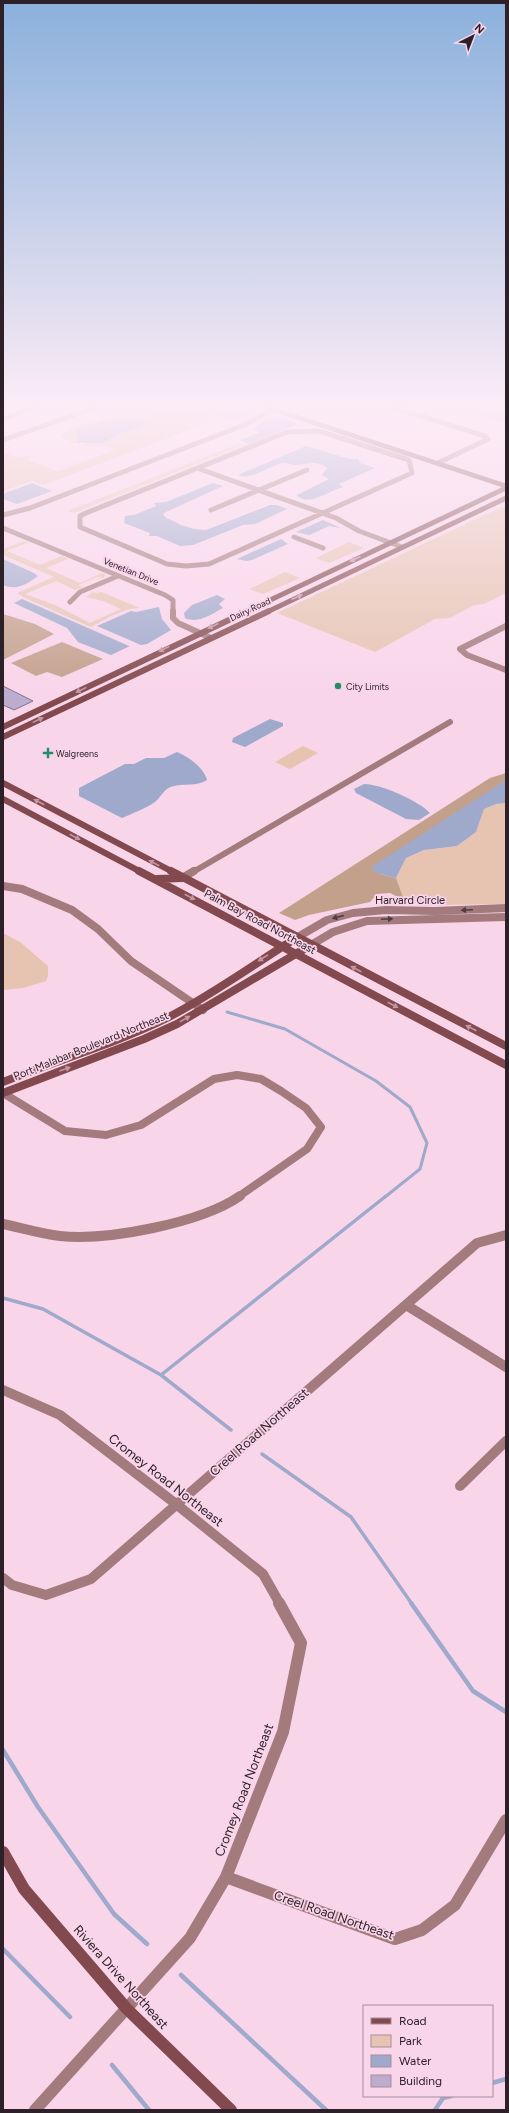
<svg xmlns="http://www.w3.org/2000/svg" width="509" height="2113" font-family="Figtree,sans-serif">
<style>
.green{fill:#e6c4b1}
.forest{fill:#c3a08c}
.water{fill:#9ea9cb}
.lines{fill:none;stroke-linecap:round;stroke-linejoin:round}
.stream-far2{stroke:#9ea9cb;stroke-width:3}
.stream-far1{stroke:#9ea9cb;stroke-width:3.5}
.stream{stroke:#9ea9cb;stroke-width:4.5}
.building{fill:#bcacce;stroke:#807190}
.street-far4{stroke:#a37b7d;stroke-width:5}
.street-far3{stroke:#a37b7d;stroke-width:6}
.street-far2{stroke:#a37b7d;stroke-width:8}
.street-far1{stroke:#a37b7d;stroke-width:10}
.street{stroke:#a37b7d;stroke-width:12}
.secondary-far3{stroke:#824a4e;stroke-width:5}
.secondary-far2{stroke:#824a4e;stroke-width:6}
.secondary-far1{stroke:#824a4e;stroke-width:8}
.secondary{stroke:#824a4e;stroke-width:12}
.oneway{fill:#c396a4}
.oneway2{fill:#503b42}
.poi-dot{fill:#238d6a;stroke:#f9d5ea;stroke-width:1.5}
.labels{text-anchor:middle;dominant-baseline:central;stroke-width:3.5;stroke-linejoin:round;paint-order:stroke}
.far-street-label{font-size:9px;fill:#2d2028;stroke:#f9d5ea}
.far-poi-label{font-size:9px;fill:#2d2028;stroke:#f9d5ea;text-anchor:start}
.street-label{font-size:11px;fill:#2d2028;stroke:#f9d5ea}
.near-street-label{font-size:13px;fill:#2d2028;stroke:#f9d5ea}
</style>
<rect width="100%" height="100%" fill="#f9d5ea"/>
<path class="green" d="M 180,404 L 211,404 L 226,408 L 211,414 L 221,418 L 44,485 L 32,481 L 3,491 L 3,452 L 14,457 L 31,456 L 27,460 L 58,471 L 115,450 L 104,446 L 83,446 L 81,444 L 103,443 L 119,434 L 143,426 L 145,423 L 138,417 L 85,426 L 77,430 L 76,435 L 79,440 L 77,443 L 72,443 L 61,436 L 70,428 L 89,422 L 118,416 L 137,414 L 144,416 Z
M 240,443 L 245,445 L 74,513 L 68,511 Z
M 506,505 L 506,593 L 484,604 L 474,605 L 450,618 L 435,619 L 375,652 L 277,613 Z
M 24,541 L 29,542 L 7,551 L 40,565 L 62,556 L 68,559 L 46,568 L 80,583 L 102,573 L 105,574 L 104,578 L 98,577 L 78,585 L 83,587 L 75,590 L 56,581 L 25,594 L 55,605 L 90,623 L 121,609 L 103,601 L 86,597 L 93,592 L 97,593 L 101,592 L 140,608 L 129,609 L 111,616 L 91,627 L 25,598 L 17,593 L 54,577 L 3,555 L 3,549 Z
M 349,542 L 364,548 L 329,563 L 316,558 Z
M 285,572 L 300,578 L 263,594 L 249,589 Z
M 303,746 L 318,753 L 290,769 L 275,762 Z
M 506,803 L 506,904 L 432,905 L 404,902 L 396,878 L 406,858 L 424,850 L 457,846 L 476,832 L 484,809 L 496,804 Z
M 3,933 L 20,942 L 48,966 L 48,976 L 46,981 L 23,988 L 3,990 Z"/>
<path class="forest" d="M 3,614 L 35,624 L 54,634 L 3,660 Z
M 62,642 L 103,659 L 62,677 L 47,672 L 36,676 L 11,663 Z
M 506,773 L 506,780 L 380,874 L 396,878 L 404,900 L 390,893 L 377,894 L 370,902 L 309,915 L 295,920 L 279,913 L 490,778 Z"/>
<path class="water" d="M 241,404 L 258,410 L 237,420 L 216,414 Z
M 467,404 L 487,404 L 506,409 L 506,423 L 461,408 Z
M 138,417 L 144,419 L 145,424 L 143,426 L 119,434 L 103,443 L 77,443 L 79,440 L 76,435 L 77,429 L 105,421 Z
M 280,417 L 298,424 L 249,444 L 240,440 L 258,433 L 259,432 L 254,430 L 264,420 Z
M 306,446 L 350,459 L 358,459 L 360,463 L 375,468 L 339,484 L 343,487 C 330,490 308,508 297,495 L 329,479 L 322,475 L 327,468 C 317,459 306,465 294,465 C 290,465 286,462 282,463 C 269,466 251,481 238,475 Z
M 32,483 L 52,491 L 17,504 L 3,499 L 3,494 Z
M 213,483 L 223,486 L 166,512 L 163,514 L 165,517 L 181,525 L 194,529 L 206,530 L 270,505 L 277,505 L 287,509 L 255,524 L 243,525 L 193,545 L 180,546 L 157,536 L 149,536 L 150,533 L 124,523 L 125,516 L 134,515 L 156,506 L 154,503 L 166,502 Z
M 323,520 L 341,528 L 329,526 L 309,535 L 296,532 Z
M 281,539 L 288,544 L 252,560 L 246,561 L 237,559 Z
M 3,559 L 34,573 L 38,576 C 27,584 17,591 3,585 Z
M 217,595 L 225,599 L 219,604 L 223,608 L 221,609 C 211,615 196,624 185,618 L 184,613 L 192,605 Z
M 22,599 L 129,646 L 130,646 L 111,655 L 78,642 L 67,628 L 14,603 Z
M 159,607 L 162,619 L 171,630 L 147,644 L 141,645 L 97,626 L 131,611 L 136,612 Z
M 270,719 L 283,723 L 283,726 L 245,747 L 232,742 L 233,738 Z
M 177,752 C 189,757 204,768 207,780 C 195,787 186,783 174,786 C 164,788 162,796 155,802 C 145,809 133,813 122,818 L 79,796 L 79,788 L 125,764 L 134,764 L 146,758 L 164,758 Z
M 506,780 L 506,803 L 496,804 L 484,809 L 476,832 L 457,846 L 424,850 L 406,858 L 396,878 L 380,874 L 372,870 L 373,866 Z
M 364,784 C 381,784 419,801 430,813 L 419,820 L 406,819 L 356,793 L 354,789 Z"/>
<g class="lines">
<path class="stream-far2" d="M 227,1012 L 285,1029 L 376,1081 L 410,1107 L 427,1143 L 420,1169 L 385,1197"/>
<path class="stream-far1" d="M 3,1298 L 43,1309 L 161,1375 L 231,1430
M 161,1375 L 386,1196
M 262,1454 L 351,1517 L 412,1604"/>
<path class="stream" d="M 411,1603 L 473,1691 L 506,1712
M 3,1750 L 38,1807 L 114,1914 L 147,1944
M 3,1949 L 70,2017
M 181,1975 L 326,2110
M 112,2065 L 149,2110
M 492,2083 L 506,2079
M 435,2110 L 443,2098 L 451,2096"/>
</g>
<path class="building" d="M 3,686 L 33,701 L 14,710 L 3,705 Z"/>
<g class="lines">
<path class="street-far4" d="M 382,404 L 485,436 L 488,439 L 438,463
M 401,409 L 414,404
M 3,419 L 42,404
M 319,431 L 409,460 L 412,473 L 209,564 L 186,566 L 167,564 L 80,527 L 80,516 L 86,513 L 287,432 Z
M 3,440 L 105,404
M 197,468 L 336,518 L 359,531 L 402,547
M 211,510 L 307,470
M 3,515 L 30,508 L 244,425 L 274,409
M 3,528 L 165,595 L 173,600 L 173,612
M 294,537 L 323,548
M 70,602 L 80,592 L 118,576"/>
<path class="street-far3" d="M 173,611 L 173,618 L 178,623 L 211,638
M 506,626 L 460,649 L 467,655 L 506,670
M 193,872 L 450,722"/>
<path class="street-far2" d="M 182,878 L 194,871
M 3,886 L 22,889 L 72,910 L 98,929 L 131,961 L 203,1010
M 296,938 L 327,920 L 353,913 L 386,910 L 435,911 L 506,908
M 311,945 L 333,932 L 367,921 L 506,917
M 3,1093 L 65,1131 L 106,1135 L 141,1125 L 214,1079 L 237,1075 L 261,1079 L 281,1091 L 306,1108 L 321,1127 L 307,1149 L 238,1197"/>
<path class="street-far1" d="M 3,1224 C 22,1228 41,1234 60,1236 C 107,1241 201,1223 240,1196
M 406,1305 L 506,1367
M 3,1390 L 60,1415 L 176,1504 L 263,1574 L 280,1604
M 460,1486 L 506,1441
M 3,1578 L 12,1585 L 46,1595 L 91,1579 L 477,1243 L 506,1235"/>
<path class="street" d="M 226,1877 L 395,1939 L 422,1930 L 455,1905 L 506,1820
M 35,2110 L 190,1938 L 226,1877 L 283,1732 L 301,1643 L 279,1603"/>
<path class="secondary-far3" d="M 257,404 L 506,486
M 245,612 L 506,488
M 267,612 L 506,498"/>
<path class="secondary-far2" d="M 3,727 L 248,611
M 3,737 L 269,611
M 3,783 L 173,872
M 3,799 L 141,872"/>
<path class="secondary-far1" d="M 139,871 L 506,1065
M 171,871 L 506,1046
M 157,879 L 182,878
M 3,1082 C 57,1060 115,1044 167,1018 C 212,995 253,965 296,938
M 3,1093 L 144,1039 L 177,1024 L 311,945"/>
<path class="secondary" d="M 3,1852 L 24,1889 L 127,2009 L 231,2110"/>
</g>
<defs><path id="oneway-solid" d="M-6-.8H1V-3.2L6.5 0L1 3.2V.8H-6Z"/></defs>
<g class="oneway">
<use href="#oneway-solid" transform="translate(355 559) rotate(155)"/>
<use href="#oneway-solid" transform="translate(297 597) rotate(-25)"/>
<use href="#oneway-solid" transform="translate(213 626) rotate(155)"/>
<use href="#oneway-solid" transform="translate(164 649) rotate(154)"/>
<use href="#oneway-solid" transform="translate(81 690) rotate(154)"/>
<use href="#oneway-solid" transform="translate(38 720) rotate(-26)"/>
<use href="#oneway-solid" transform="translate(39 802) rotate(-152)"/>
<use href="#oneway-solid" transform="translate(75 837) rotate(28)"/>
<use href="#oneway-solid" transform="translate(154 863) rotate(-152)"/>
<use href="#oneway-solid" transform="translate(190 897) rotate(28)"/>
<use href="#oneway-solid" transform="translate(263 958) rotate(148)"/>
<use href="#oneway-solid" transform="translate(356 969) rotate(-153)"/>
<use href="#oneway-solid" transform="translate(393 1005) rotate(28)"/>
<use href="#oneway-solid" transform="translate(185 1019) rotate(-29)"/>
<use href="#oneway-solid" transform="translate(471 1028) rotate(-153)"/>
<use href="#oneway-solid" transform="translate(65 1069) rotate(-19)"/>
</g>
<g class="oneway2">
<use href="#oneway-solid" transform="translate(467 910) rotate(178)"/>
<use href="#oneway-solid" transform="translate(338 917) rotate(165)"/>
<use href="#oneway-solid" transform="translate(387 919) rotate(-3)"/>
</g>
<linearGradient id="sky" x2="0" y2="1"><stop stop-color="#8ab0dc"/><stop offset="0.58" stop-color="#fcecf6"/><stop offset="1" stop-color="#fcecf6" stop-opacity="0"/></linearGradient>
<rect width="509" height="699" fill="url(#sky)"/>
<g class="poi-dot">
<circle cx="338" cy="686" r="4"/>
<path d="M46 747h4v4h4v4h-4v4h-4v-4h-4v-4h4z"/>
</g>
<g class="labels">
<g class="far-street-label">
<text transform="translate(131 571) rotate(22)">Venetian Drive</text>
<text transform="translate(250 609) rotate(-25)">Dairy Road</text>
</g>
<g class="far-poi-label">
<text x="346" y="686">City Limits</text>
<text x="56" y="753">Walgreens</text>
</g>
<g class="street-label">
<text x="410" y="900">Harvard Circle</text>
<text transform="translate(260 922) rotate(28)">Palm Bay Road Northeast</text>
<text transform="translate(91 1046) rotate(-22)">Port Malabar Boulevard Northeast</text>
</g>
<g class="near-street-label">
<text transform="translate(259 1432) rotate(-41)">Creel Road Northeast</text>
<text transform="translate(166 1480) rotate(38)">Cromey Road Northeast</text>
<text transform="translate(244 1790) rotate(-69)">Cromey Road Northeast</text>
<text transform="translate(334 1915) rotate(19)">Creel Road Northeast</text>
<text transform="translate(121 1977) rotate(48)">Riviera Drive Northeast</text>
</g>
</g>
<rect width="509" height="2113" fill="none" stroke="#2d2028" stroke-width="8"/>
<rect x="363" y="2005" width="130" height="92" fill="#f9d5ea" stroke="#a78d9c"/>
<rect x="371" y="2018" width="20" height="6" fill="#824a4e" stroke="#a78d9c"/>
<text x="399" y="2025" font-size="12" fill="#2d2028">Road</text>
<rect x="371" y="2035" width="20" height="12" fill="#e6c4b1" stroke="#a78d9c"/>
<text x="399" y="2045" font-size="12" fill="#2d2028">Park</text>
<rect x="371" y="2055" width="20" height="12" fill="#9ea9cb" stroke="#a78d9c"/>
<text x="399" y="2065" font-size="12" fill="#2d2028">Water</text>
<rect x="371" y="2075" width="20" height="12" fill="#bcacce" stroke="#a78d9c"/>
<text x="399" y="2085" font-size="12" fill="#2d2028">Building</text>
<g transform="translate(473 36) rotate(42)" stroke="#f9d5ea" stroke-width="3" paint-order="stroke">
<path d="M0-3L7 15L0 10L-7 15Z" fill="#2d2028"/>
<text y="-6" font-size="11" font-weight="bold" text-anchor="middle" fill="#2d2028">N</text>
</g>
</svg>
